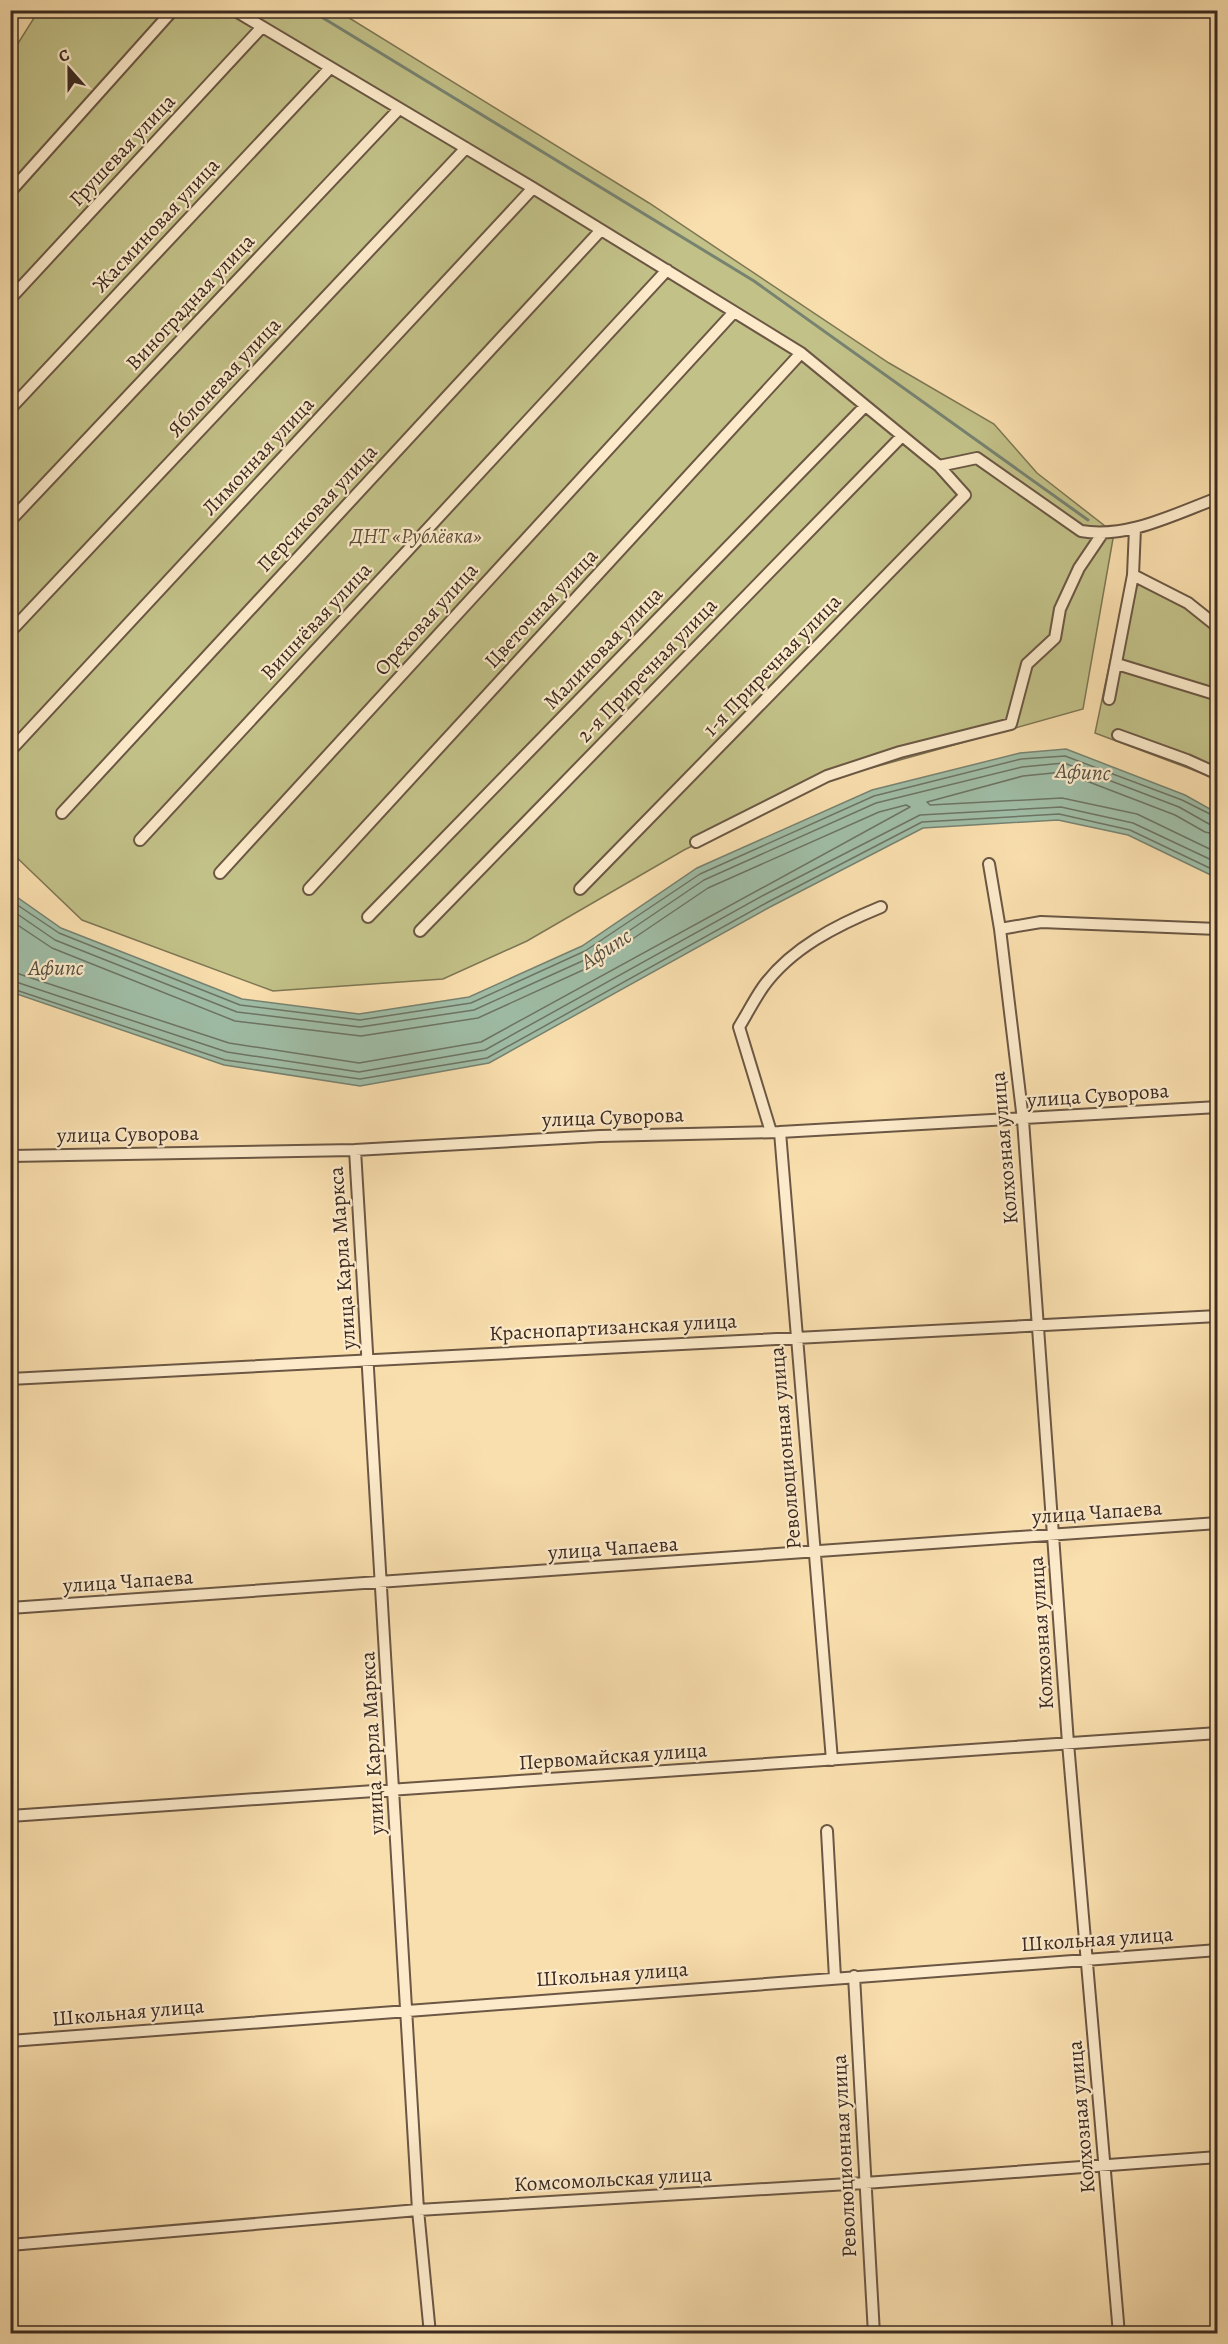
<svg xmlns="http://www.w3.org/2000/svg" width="1228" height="2344" font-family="Alegreya,serif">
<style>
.green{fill:#c2c188;stroke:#7e7654;stroke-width:1.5}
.water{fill:#9fbda6;stroke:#778271;stroke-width:1.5}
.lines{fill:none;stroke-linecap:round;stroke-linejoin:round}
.shore{stroke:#6d7464;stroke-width:1.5}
.stream{stroke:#778271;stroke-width:3}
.minor-casing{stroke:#6b5744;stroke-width:14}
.minor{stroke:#fceaca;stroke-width:10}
.labels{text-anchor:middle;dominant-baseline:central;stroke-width:4.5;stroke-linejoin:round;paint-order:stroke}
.street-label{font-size:21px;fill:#3b2a21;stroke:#fceaca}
.park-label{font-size:21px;font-style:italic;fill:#5d503b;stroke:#fceaca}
.water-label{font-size:22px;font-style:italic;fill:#544f42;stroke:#fceaca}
</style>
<rect width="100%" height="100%" fill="#fadfae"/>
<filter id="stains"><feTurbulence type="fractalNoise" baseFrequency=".00333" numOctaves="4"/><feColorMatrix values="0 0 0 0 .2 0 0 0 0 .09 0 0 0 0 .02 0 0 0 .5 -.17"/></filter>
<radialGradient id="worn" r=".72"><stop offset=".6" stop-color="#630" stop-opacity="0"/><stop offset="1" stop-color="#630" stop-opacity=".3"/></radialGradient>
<path class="green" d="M 39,10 L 338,11 L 649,203 L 889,363 L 994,424 L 1037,473 L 1114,533 L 1083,709 L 828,780 L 684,850 L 527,941 L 443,979 L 273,991 L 82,920 L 11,852 L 10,56 Z
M 1130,566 L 1190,601 L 1217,620 L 1217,779 L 1095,733 Z"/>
<path class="water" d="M 1066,749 L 1185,795 L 1217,813 L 1217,878 L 1128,835 L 1058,820 L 923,828 L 770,907 L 489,1063 L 360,1086 L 224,1065 L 11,992 L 11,893 L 61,928 L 242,999 L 359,1014 L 469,997 L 582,946 L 697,868 L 872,790 L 1020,753 Z"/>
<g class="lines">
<path class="shore" d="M 1218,835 L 1205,832 L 1175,815 L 1063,772 L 1023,776 L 927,802 L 930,805 L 1062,798 L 1137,814 L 1218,853
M 10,900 L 59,933 L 240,1005 L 360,1020 L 471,1003 L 585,951 L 700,874 L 874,796 L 1021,759 L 1065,756 L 1182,800 L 1218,818
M 10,909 L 55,940 L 237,1012 L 360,1027 L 474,1010 L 589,958 L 704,880 L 876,803 L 1022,767 L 1064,763 L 1179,807 L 1209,824 L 1218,826
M 10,920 L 52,948 L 235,1021 L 361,1036 L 478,1018 L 594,965 L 708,888 L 879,812 L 906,805 L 910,807 L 481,1042 L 359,1063 L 229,1043 L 10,971
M 10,980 L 227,1052 L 359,1072 L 485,1050 L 764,895 L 920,815 L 1061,807 L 1133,823 L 1218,863
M 10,988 L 225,1060 L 360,1079 L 487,1058 L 768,902 L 922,822 L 1059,814 L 1130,830 L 1218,872"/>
<path class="stream" d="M 310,10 L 754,281 L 1088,520"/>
<g class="minor-casing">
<path id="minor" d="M 234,10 L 533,188 L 801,353 L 939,466 L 977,458 L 1081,531 C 1128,539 1174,514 1218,498
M 10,192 L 173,10
M 10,299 L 262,27
M 10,409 L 330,68
M 10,521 L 399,109
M 1133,575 L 1188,603 L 1218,627
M 10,632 L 466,148
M 1117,664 L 1218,695
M 1109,699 L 1133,575 L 1135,528
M 1118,735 L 1187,760 L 1218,774
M 10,751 L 533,188
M 62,813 L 601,230
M 140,840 L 667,270
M 696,842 L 827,776 L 900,752 L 1011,724 L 1027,664 L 1055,638 L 1060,609 L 1079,568 L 1102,534
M 989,864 L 1000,929 L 1023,1120 L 1068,1743 L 1119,2334
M 220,873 L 734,312
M 309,889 L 801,353
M 580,889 L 965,495 L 939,466
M 368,917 L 865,406
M 1000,929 L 1041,922 L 1218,929
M 420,931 L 902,436
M 771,1132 L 739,1027 C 747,1014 754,1000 763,987 C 791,948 837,925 881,907
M 780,1132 L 832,1760
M 355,1150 L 418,2210 L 430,2334
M 10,1156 L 355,1150 L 600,1136 L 780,1132 L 1218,1107
M 10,1379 L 1218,1316
M 10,1608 L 1218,1523
M 10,1816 L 1218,1733
M 827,1831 L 835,1978
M 854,1976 L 874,2334
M 10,2041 L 1218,1950
M 10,2245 L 418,2210 L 865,2183 L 1218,2157"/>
</g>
<use href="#minor" class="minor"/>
</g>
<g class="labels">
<g class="street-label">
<text transform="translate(122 150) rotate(-47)">Грушевая улица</text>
<text transform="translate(156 225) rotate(-47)">Жасминовая улица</text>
<text transform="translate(190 302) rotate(-47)">Виноградная улица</text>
<text transform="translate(224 377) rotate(-47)">Яблоневая улица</text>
<text transform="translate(258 456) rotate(-47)">Лимонная улица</text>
<text transform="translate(317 508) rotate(-47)">Персиковая улица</text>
<text transform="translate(541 608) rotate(-47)">Цветочная улица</text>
<text transform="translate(426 619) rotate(-48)">Ореховая улица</text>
<text transform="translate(316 621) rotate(-47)">Вишнёвая улица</text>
<text transform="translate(603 648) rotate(-46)">Малиновая улица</text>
<text transform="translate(772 665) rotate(-46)">1-я Приречная улица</text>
<text transform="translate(647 670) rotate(-46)">2-я Приречная улица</text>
<text transform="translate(1098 1095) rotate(-4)">улица Суворова</text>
<text transform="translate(613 1117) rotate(-2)">улица Суворова</text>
<text transform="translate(128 1134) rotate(-1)">улица Суворова</text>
<text transform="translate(1004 1148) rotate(-95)">Колхозная улица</text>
<text transform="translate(342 1258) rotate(-94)">улица Карла Маркса</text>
<text transform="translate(613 1327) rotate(-3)">Краснопартизанская улица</text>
<text transform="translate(785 1448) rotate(-95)">Революционная улица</text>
<text transform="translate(1097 1512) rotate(-4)">улица Чапаева</text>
<text transform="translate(613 1548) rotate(-4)">улица Чапаева</text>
<text transform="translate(128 1581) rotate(-4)">улица Чапаева</text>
<text transform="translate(1041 1633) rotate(-94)">Колхозная улица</text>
<text transform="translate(372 1743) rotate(-93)">улица Карла Маркса</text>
<text transform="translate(613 1756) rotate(-4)">Первомайская улица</text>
<text transform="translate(1097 1939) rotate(-4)">Школьная улица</text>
<text transform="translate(612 1974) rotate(-4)">Школьная улица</text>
<text transform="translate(128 2012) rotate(-5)">Школьная улица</text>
<text transform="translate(1081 2117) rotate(-95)">Колхозная улица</text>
<text transform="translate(844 2156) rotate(-93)">Революционная улица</text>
<text transform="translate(613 2179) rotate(-3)">Комсомольская улица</text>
</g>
<g class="park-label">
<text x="416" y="536">ДНТ «Рублёвка»</text>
</g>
<g class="water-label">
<text transform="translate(1083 772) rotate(3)">Афипс</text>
<text transform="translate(606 949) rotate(-33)">Афипс</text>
<text x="56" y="968">Афипс</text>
</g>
</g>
<rect width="1228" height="2344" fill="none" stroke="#fadfae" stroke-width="36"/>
<rect x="12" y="12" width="1204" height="2320" fill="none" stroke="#3b2a21" stroke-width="3"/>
<rect x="18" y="18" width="1192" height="2308" fill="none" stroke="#3b2a21" stroke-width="1.5"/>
<g transform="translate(69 69) rotate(339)" stroke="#fceaca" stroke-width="4.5" paint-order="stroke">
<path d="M0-4.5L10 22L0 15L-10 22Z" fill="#3b2a21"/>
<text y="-9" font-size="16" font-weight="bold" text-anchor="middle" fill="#3b2a21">С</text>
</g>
<rect width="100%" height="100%" filter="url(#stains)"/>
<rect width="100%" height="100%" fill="url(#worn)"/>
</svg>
